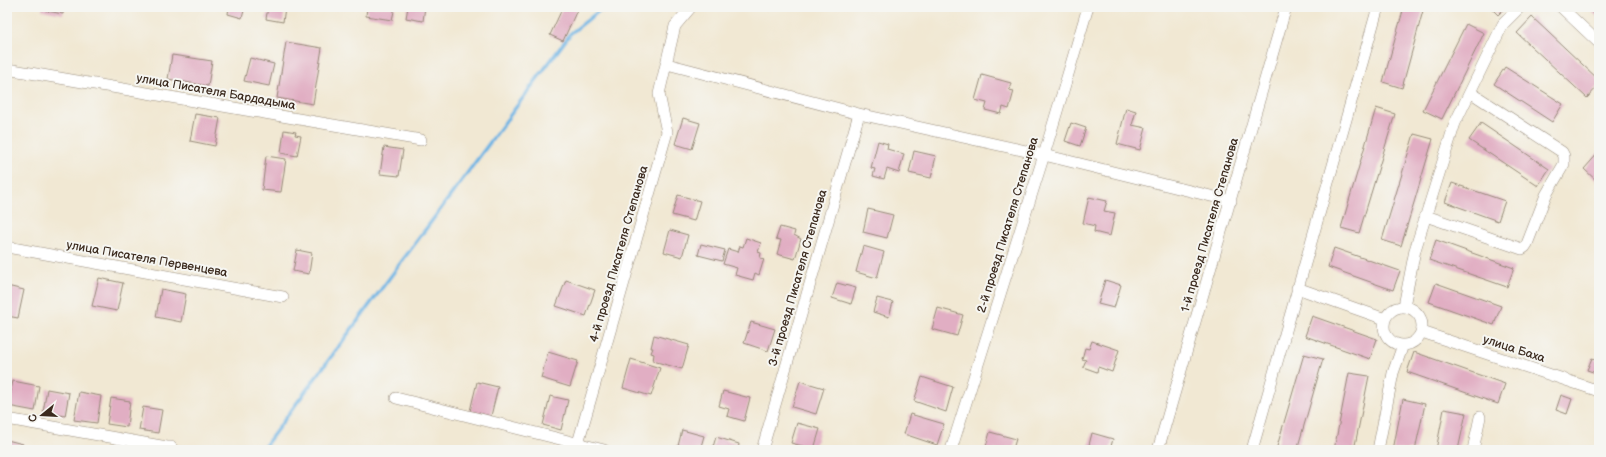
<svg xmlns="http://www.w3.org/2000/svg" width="1606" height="457" font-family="'Balsamiq Sans',sans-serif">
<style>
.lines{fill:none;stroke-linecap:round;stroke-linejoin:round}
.stream{stroke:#6db4e4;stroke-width:3.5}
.building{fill:#e1aec3}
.minor-casing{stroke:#968978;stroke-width:12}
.minor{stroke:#fff;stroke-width:11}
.labels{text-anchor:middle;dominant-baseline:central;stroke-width:4;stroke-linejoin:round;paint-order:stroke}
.street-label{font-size:12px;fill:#3b2a1e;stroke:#f6f6f2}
</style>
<rect width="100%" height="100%" fill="#f6f6f2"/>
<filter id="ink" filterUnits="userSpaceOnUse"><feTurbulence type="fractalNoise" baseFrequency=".025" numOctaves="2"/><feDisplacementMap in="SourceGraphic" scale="8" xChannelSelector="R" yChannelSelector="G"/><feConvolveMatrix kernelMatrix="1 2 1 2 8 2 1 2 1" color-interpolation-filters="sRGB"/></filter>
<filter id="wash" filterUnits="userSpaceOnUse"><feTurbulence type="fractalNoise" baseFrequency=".012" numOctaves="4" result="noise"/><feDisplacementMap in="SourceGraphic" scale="16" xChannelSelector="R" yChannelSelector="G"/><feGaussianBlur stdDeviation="0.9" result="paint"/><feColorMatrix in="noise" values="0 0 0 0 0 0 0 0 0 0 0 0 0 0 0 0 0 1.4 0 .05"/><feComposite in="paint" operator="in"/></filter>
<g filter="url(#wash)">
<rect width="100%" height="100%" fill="#f1e8d3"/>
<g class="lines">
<path class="stream" d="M 262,450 L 571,33 L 604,7"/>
</g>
<g id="blocks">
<path class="building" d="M 43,7 L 64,7 L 63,14 L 42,10 Z
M 229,7 L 245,7 L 242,18 L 228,14 Z
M 268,7 L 285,7 L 283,22 L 266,19 Z
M 367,7 L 395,7 L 392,20 L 366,16 Z
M 408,7 L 425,7 L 423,21 L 406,18 Z
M 563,7 L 570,7 L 577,10 L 563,41 L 550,35 Z
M 1404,7 L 1424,7 L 1402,88 L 1383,82 Z
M 1490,7 L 1506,7 L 1498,15 Z
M 1595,7 L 1599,7 L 1599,18 L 1591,11 Z
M 1532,17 L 1599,80 L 1599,85 L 1587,98 L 1517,33 Z
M 1466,24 L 1484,33 L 1442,119 L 1423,110 Z
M 286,42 L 322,48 L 313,104 L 277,98 Z
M 172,55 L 212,61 L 208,86 L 168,79 Z
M 250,58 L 274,64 L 269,86 L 244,81 Z
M 1505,67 L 1563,104 L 1552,122 L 1494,84 Z
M 982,75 L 1011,83 L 1009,90 L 1014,91 L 1009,109 L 1003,107 L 1001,114 L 985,110 L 987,103 L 975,100 Z
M 1126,108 L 1136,111 L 1132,125 L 1146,128 L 1140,150 L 1117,144 Z
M 1376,108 L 1395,114 L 1359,233 L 1341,228 Z
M 195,114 L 220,118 L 215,146 L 190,141 Z
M 683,118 L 700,123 L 692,149 L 675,144 Z
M 1071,123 L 1086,128 L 1080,146 L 1065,141 Z
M 1481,123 L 1549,169 L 1538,186 L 1469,140 Z
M 284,130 L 296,132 L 295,135 L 301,136 L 297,156 L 281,153 Z
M 1414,134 L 1433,139 L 1401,246 L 1382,240 Z
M 878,141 L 888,144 L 887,149 L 904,154 L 899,173 L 887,169 L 884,179 L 873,176 L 875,169 L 871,168 Z
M 384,147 L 403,150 L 399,176 L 380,174 Z
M 914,151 L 936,156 L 931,178 L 909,173 Z
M 1599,152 L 1599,183 L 1584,169 Z
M 266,156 L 286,159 L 281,192 L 262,190 Z
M 1452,183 L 1505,201 L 1498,221 L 1445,202 Z
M 678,195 L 700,201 L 694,221 L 672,215 Z
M 1089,197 L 1107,201 L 1104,211 L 1115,213 L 1110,236 L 1094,232 L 1095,226 L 1083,223 Z
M 868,209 L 893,215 L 887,238 L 863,232 Z
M 780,227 L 795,231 L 794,235 L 801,239 L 795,259 L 777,254 L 781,240 L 776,239 Z
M 670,230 L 688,235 L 682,257 L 664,252 Z
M 746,238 L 761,243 L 758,252 L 761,253 L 760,258 L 764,259 L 759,275 L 755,273 L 753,280 L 735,275 L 737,268 L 723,264 L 728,249 L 738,252 L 740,246 L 743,247 Z
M 1436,240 L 1514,268 L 1507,287 L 1429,260 Z
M 701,244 L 725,250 L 722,261 L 698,255 Z
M 863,246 L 884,252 L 877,278 L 856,272 Z
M 1334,248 L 1400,271 L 1393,290 L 1328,267 Z
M 297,250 L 312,253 L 309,274 L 293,271 Z
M 99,278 L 123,283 L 117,311 L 92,306 Z
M 566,280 L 595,290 L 586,316 L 556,306 Z
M 1105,280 L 1121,285 L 1114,308 L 1098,304 Z
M 837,283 L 856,288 L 851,304 L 832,298 Z
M 1436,283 L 1501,306 L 1494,325 L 1429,302 Z
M 7,286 L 24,290 L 18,318 L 7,316 Z
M 161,289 L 186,294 L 181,322 L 156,317 Z
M 877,298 L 893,302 L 889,317 L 873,312 Z
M 938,308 L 963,315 L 957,336 L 932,329 Z
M 1312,316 L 1377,339 L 1370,359 L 1305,336 Z
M 751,322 L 775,329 L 768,351 L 744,343 Z
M 654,335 L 689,345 L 682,369 L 653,361 L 654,354 L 651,353 L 653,348 L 651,348 Z
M 1092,341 L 1119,350 L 1112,372 L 1098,367 L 1097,372 L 1083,367 L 1086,360 L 1082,359 L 1085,348 L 1089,349 Z
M 548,352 L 578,361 L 570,387 L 541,378 Z
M 1414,352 L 1505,384 L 1498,404 L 1407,372 Z
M 1304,354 L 1323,359 L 1297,450 L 1276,450 Z
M 1592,358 L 1599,361 L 1599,374 L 1587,370 Z
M 631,359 L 660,368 L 651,396 L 623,388 Z
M 1349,373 L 1369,376 L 1354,450 L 1334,450 Z
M 922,377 L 953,387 L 946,412 L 914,401 Z
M 13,381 L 39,386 L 35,411 L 8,406 Z
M 800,381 L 824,388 L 816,414 L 792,407 Z
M 477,382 L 498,387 L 491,416 L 470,411 Z
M 47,389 L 69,393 L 65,416 L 43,412 Z
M 723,391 L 750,398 L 744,421 L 727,416 L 729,409 L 719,406 Z
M 79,392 L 101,396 L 97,423 L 74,420 Z
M 1561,395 L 1572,399 L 1567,414 L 1556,410 Z
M 550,396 L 568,400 L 561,430 L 543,425 Z
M 111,398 L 130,401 L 127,427 L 107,424 Z
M 1403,399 L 1425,404 L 1415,450 L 1393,450 Z
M 143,407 L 162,410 L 158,433 L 139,430 Z
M 1444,409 L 1466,413 L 1458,450 L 1436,450 Z
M 910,414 L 944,424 L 937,445 L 904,434 Z
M 797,423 L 820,429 L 814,449 L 791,443 Z
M 682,430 L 704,436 L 700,450 L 677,450 Z
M 990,432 L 1016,439 L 1013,449 L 1007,447 L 1006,450 L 985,450 Z
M 1092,433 L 1113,439 L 1110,450 L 1088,449 Z
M 716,437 L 739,444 L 738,450 L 712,450 Z
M 7,440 L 23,444 L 22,450 L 7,450 Z"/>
</g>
</g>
<g filter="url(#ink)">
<use href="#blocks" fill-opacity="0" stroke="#968978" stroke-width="1"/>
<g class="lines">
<g class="minor-casing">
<path id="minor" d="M 1561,7 L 1599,43
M 667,64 L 859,114 L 1044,155 L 1231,201
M 7,69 L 421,140
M 1426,216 L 1522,249 L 1525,247 L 1527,244 L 1546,195 L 1564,164 L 1564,156 L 1562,152 L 1470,92
M 7,247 L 283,297
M 1297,288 L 1385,319
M 1404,306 L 1415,250 L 1455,123 L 1503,24 L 1520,7
M1384 326a19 19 0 1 1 38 0a19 19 0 1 1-38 0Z
M 1422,332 L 1599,391
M 396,398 L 604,450
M 7,419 L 167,447 L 171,447 L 173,450
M 576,450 L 667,132 L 659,94 L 675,26 L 691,7
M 762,450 L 859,114
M 951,450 L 1044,155 L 1088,7
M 1158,450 L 1286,7
M 1252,450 L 1378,7
M 1378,450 L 1393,373 L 1403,345
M 1473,450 L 1480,417"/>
</g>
<use href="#minor" class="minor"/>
</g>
</g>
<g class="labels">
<g class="street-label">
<text transform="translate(216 92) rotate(10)">улица Писателя Бардадыма</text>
<text transform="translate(1008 225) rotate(-73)">2-й проезд Писателя Степанова</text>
<text transform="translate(1210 225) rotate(-74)">1-й проезд Писателя Степанова</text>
<text transform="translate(619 254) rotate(-74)">4-й проезд Писателя Степанова</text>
<text transform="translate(147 259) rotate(10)">улица Писателя Первенцева</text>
<text transform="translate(798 278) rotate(-74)">3-й проезд Писателя Степанова</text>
<text transform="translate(1514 349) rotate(18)">улица Баха</text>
</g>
</g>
<rect width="1606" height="457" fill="none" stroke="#f6f6f2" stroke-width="24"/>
<g transform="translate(42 415) rotate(252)" stroke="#f6f6f2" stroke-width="3" paint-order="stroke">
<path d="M0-3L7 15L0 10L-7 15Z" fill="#3b2a1e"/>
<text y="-6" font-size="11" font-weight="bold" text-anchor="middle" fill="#3b2a1e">С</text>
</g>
</svg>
